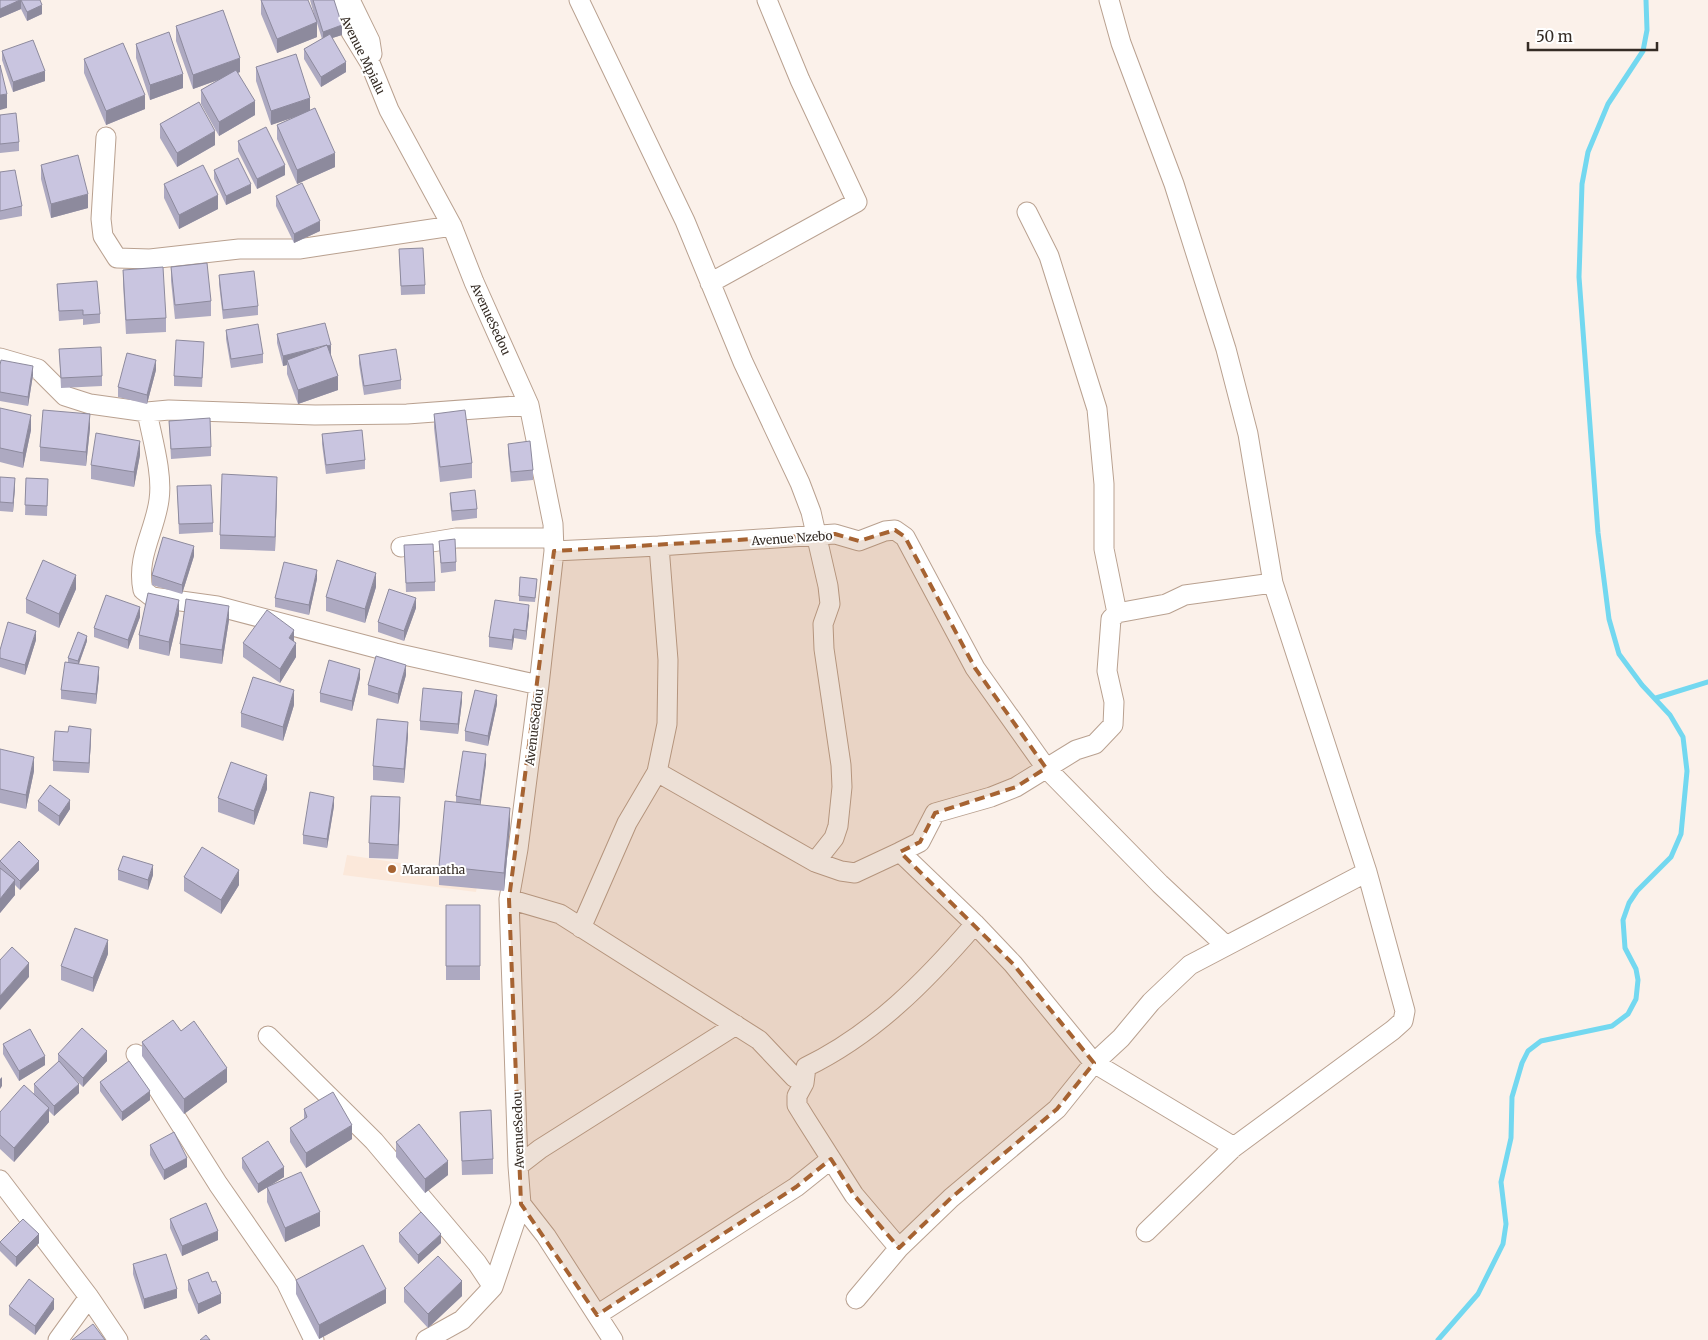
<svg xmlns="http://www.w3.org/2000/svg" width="1708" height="1340" font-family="Merriweather,serif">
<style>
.built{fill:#fbe8da}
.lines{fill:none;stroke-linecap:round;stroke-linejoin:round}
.stream{stroke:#73d8f0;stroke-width:5}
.minor-casing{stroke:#b9a190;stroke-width:21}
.minor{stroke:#fff;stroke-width:19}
.wall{fill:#ada9c1}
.shaded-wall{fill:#8d8a9d}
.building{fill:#c9c5e0;stroke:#8d8a9d}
.marked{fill:#a66332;fill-opacity:0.2;stroke:#a66332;stroke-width:4;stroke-dasharray:10 6;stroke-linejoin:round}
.poi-dot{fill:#a66332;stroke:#fff;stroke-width:2}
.labels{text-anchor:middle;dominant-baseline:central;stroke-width:4;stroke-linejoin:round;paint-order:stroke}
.street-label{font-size:12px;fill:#352c25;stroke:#fff}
.poi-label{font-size:12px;fill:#352c25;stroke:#fff;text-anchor:start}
</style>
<rect width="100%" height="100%" fill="#fbf1ea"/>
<path class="built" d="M 347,855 L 479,875 L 476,892 L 343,875 Z"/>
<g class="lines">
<path class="stream" d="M 1656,698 L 1708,682
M 1438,1340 L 1478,1294 L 1503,1244 L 1506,1224 L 1501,1182 L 1511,1138 L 1512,1097 L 1522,1063 L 1528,1051 L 1541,1041 L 1612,1026 L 1628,1014 L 1636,999 L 1638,980 L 1636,969 L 1625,948 L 1623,920 L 1629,903 L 1637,891 L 1671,857 L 1681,834 L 1687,771 L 1683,737 L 1670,715 L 1642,685 L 1619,654 L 1609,619 L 1598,533 L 1579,277 L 1582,184 L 1588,152 L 1608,104 L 1643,51 L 1647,30 L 1646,0"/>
<g class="minor-casing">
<path id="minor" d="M 337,0 L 351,32 L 370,63 L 389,110 L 452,226 L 474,282 L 529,405 L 553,524 L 554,551 L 539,685 L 518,849 L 509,899 L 518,1166 L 521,1204 L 493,1287 L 462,1320 L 426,1340
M 350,0 L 370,41 L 372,54
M 579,0 L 685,221 L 743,362 L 800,483 L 811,512 L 828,586 L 830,604 L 823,624 L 824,649 L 841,765 L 842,787 L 838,826 L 834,838 L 815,862
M 1109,0 L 1121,43 L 1174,184 L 1226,349 L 1248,434 L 1273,583 L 1367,872 L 1405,1011 L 1403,1021 L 1393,1030 L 1234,1147 L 1146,1232
M 106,137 L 101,219 L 103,236 L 117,258 L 150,259 L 239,249 L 299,249 L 452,226
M 1027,212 L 1049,256 L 1097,409 L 1104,484 L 1104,549 L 1117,613
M 710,283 L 857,202 L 800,80 L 767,0
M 0,358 L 38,369 L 65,396 L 90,404 L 147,412 L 169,410 L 315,415 L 407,414 L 529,405
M 147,412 C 152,438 163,474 159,500 C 155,531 136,557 143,590 L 152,597 L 217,606 L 395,653 L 539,685
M 401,547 L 456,538 L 553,538
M 554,551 L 659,546 L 835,534 L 859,541 L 885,531 L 895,530 L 905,537 L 975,668 L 1046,768 L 1160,884 L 1225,945
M 657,772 L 815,862 L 841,871 L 855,873 L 900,852 L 975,924
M 900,852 L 920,842 L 935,813 L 991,797 L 1016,787 L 1076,750 L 1095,744 L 1113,725 L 1114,702 L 1107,671 L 1111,619 L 1117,613 L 1166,604 L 1185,595 L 1273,583
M 509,899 L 560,914 L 759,1040 L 794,1077 L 804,1083 L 806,1067 C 874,1034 926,981 975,924 L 1013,964 L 1094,1063 L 1234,1147
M 581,928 L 627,823 L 657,772 L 667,724 L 668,660 L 659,546
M 268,1036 L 374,1141 L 477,1263 L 493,1287
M 136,1054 L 218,1184 L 286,1282 L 314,1340
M 804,1083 L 797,1096 L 797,1105 L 805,1118 L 854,1195 L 899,1248
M 518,1166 L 540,1149 L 736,1025
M 0,1180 L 89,1297 L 118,1340
M 521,1204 L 546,1236 L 613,1340
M 856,1299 L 899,1248 L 951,1198 L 1057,1109 L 1094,1063 L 1121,1038 L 1151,1002 L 1190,965 L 1367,872
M 597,1315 L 796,1187 L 831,1159
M 58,1340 L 89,1297"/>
</g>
<use href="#minor" class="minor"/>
</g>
<path class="wall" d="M 0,0 L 40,0 L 42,14 L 27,21 L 21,9 L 0,18 Z
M 261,0 L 316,21 L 310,0 L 334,0 L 342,35 L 332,38 L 346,72 L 321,87 L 304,59 L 304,49 L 322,39 L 317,23 L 317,37 L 277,53 L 261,14 Z
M 176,26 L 240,72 L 238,73 L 255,115 L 219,136 L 201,104 L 201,90 L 218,80 L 193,89 L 176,41 Z
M 136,44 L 183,88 L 150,100 L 136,58 Z
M 2,51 L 45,81 L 13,92 L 2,60 Z
M 84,59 L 145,109 L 106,125 L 84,73 Z
M 256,67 L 310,110 L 335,167 L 297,184 L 277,139 L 277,125 L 299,115 L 271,125 L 256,81 Z
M 0,115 L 19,142 L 19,151 L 0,153 Z
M 160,124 L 215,145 L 177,167 L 160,138 Z
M 238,141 L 285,175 L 257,189 L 238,151 Z
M 41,165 L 88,208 L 51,218 L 41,179 Z
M 214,170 L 251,193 L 226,205 L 214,179 Z
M 0,172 L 22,206 L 22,216 L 0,220 Z
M 164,184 L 218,209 L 179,229 L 164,198 Z
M 276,196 L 320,231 L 294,243 L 276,206 Z
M 399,249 L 425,285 L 425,294 L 401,295 Z
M 171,267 L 211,301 L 211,316 L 175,319 L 171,281 Z
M 123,270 L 166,318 L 166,332 L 126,334 L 123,284 Z
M 219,275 L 258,306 L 258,315 L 223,319 L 219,284 Z
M 57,284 L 100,314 L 100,323 L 83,325 L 83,319 L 59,321 Z
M 226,330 L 263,354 L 263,363 L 231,368 L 226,339 Z
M 277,334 L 331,355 L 338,390 L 298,404 L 287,374 L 287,365 L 283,366 L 277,343 Z
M 59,349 L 102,376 L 102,386 L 61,388 Z
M 204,351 L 202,387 L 174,386 L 174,376 Z
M 359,355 L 401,380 L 401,389 L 364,395 L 359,364 Z
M 0,365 L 33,375 L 28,406 L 0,401 Z
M 156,370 L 147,404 L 118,397 L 118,387 Z
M 0,408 L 31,430 L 23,468 L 0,462 Z
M 434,414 L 472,463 L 472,478 L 440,482 L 434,428 Z
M 169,421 L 211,447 L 211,456 L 171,459 Z
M 90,428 L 86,466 L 40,461 L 40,447 Z
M 322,434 L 365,460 L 365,469 L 326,474 L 322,444 Z
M 508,444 L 533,470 L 533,480 L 511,482 L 508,453 Z
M 140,455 L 134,487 L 91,479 L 91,465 Z
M 0,477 L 15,487 L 13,512 L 0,511 Z
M 26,478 L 48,479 L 47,516 L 25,515 Z
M 177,486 L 213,523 L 213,532 L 179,534 Z
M 277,491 L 275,551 L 220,549 L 220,535 Z
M 450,493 L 477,509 L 477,518 L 452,521 L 450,502 Z
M 439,541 L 456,562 L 456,571 L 441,573 Z
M 404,545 L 435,582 L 435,591 L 406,592 Z
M 194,556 L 182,594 L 152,585 L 152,575 Z
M 317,579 L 309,615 L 275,607 L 275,598 Z
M 537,584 L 535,602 L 519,601 L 519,596 Z
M 376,587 L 365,623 L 326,611 L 326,597 Z
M 76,589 L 59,628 L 26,613 L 26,599 Z
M 416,608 L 404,641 L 378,632 L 378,622 Z
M 179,614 L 169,656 L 139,649 L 139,635 Z
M 529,614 L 526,640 L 514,638 L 512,650 L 489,647 L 489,637 Z
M 140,617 L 128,649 L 94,637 L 94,628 Z
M 229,620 L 222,664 L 180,658 L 180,644 Z
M 36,640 L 25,675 L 0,667 L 0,650 Z
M 87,641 L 79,664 L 99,677 L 96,704 L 61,699 L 61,690 L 68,662 L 68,658 Z
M 294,642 L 296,657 L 280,683 L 243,657 L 243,643 Z
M 406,675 L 398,704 L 368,695 L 368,685 Z
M 360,678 L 352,711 L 320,702 L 320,693 Z
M 462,701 L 458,734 L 420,730 L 420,721 Z
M 497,704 L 488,746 L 465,741 L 465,731 Z
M 294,705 L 283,741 L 241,727 L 241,713 Z
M 68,732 L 91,739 L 89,773 L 53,771 L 53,761 Z
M 408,736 L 404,783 L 373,780 L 373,766 Z
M 0,749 L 34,771 L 26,809 L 0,803 Z
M 486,764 L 480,805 L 510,826 L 504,891 L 439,885 L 439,866 L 456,802 L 456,796 Z
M 267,789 L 254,825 L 218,812 L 218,798 Z
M 38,801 L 70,809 L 59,826 L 38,811 Z
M 334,806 L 327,848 L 303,844 L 303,835 Z
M 400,812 L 398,859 L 369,858 L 369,843 Z
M 0,860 L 39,870 L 20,890 L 15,885 L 15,895 L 0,913 Z
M 118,870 L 153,875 L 148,890 L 118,880 Z
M 184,877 L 239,885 L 221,914 L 184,891 Z
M 446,905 L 480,905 L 480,980 L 446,980 Z
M 108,954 L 93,992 L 61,980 L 61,966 Z
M 181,1031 L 227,1082 L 184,1114 L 142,1056 L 142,1042 Z
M 3,1044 L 45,1065 L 19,1081 L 3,1054 Z
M 58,1054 L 107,1061 L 83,1087 L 73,1077 L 79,1093 L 54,1116 L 49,1111 L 49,1122 L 14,1162 L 0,1149 L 0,1112 L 34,1093 L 34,1084 L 58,1062 Z
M 100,1082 L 150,1100 L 122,1121 L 100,1091 Z
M 304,1109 L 352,1139 L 306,1168 L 290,1142 L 290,1128 L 304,1119 Z
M 460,1112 L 493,1159 L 493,1174 L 462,1175 Z
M 396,1142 L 448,1175 L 425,1193 L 396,1157 Z
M 150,1145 L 187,1167 L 164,1180 L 150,1155 Z
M 242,1158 L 284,1177 L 258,1193 L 242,1168 Z
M 267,1187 L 320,1226 L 285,1242 L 267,1202 Z
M 170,1219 L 218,1240 L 182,1256 L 170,1228 Z
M 399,1233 L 441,1243 L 418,1264 L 399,1242 Z
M 0,1242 L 39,1243 L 16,1267 L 0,1251 Z
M 133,1264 L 177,1298 L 144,1309 L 133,1274 Z
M 188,1280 L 221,1303 L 198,1314 L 188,1290 Z
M 296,1280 L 386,1303 L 319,1339 L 296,1294 Z
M 404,1288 L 462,1296 L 428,1328 L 404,1302 Z
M 9,1306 L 54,1309 L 35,1335 L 9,1315 Z"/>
<path class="shaded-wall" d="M 20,0 L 21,0 L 21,9 L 0,18 L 0,9 Z
M 42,5 L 42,14 L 27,21 L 27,12 Z
M 317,22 L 317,37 L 277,53 L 277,39 Z
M 342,25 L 342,35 L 323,41 L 323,32 Z
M 240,58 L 240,72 L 193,89 L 193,75 Z
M 346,62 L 346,72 L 321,87 L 321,77 Z
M 45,71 L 45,81 L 13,92 L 13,82 Z
M 183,74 L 183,88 L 150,100 L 150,85 Z
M 7,94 L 7,108 L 0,110 L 0,95 Z
M 145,95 L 145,109 L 106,125 L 106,111 Z
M 310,98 L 310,112 L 271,125 L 271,111 Z
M 255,101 L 255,115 L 219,136 L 219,122 Z
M 215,131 L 215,145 L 177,167 L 177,153 Z
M 335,153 L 335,167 L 297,184 L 297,170 Z
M 285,165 L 285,175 L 257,189 L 257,179 Z
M 251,184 L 251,193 L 226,205 L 226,196 Z
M 88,194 L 88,208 L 51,218 L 51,204 Z
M 218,195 L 218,209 L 179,229 L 179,215 Z
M 320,221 L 320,231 L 294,243 L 294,234 Z
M 331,345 L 331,355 L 289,365 L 287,360 L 287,365 L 283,366 L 283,356 Z
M 156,360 L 156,370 L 147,404 L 147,395 Z
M 33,366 L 33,375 L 28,406 L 28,397 Z
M 338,376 L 338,390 L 298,404 L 298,390 Z
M 90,414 L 90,428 L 86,466 L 86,452 Z
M 31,415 L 31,430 L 23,468 L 23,453 Z
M 140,441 L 140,455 L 134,487 L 134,472 Z
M 277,477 L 277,491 L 275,551 L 275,537 Z
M 15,478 L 15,487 L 13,512 L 13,503 Z
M 194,546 L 194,556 L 182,594 L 182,585 Z
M 317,570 L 317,579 L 309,615 L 309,605 Z
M 376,573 L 376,587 L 365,623 L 365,609 Z
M 76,575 L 76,589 L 59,628 L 59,614 Z
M 416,598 L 416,608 L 404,641 L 404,631 Z
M 179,600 L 179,614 L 169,656 L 169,642 Z
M 529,605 L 529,614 L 526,640 L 526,631 Z
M 229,606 L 229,620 L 222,664 L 222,650 Z
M 140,607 L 140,617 L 128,649 L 128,640 Z
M 514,629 L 514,638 L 512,650 L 512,640 Z
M 294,630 L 294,645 L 289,638 Z
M 36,631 L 36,640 L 25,675 L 25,665 Z
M 87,636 L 87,641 L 78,666 L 78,661 Z
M 296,643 L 296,657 L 280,683 L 280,669 Z
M 406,665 L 406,675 L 398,704 L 398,694 Z
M 99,667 L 99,677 L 96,704 L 96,694 Z
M 360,669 L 360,678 L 352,711 L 352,701 Z
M 294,690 L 294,705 L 283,741 L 283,727 Z
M 462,692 L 462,701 L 458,734 L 458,724 Z
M 497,695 L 497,704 L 488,746 L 488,736 Z
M 408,722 L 408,736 L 404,783 L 404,769 Z
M 91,729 L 91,739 L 89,773 L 89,763 Z
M 486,754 L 486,764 L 480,809 L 480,800 Z
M 34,757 L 34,771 L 26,809 L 26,795 Z
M 267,775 L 267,789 L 254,825 L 254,811 Z
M 334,797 L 334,806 L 327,848 L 327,839 Z
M 400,797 L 400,812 L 398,859 L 398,845 Z
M 70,800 L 70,809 L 59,826 L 59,816 Z
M 510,808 L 510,826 L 504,891 L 504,873 Z
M 39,861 L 39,870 L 20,890 L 20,881 Z
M 153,865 L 153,875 L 148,890 L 148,880 Z
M 239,870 L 239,885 L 221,914 L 221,900 Z
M 15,880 L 15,895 L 0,913 L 0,899 Z
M 108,940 L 108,954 L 93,992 L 93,978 Z
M 29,963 L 29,977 L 0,1010 L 0,996 Z
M 107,1051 L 107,1061 L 83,1087 L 83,1078 Z
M 45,1056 L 45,1065 L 19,1081 L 19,1071 Z
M 227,1068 L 227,1082 L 184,1114 L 184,1099 Z
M 2,1077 L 2,1086 L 0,1089 L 0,1079 Z
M 79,1084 L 79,1093 L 54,1116 L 54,1106 Z
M 150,1091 L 150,1100 L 122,1121 L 122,1112 Z
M 49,1108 L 49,1122 L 14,1162 L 14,1148 Z
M 352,1125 L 352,1139 L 306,1168 L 306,1153 Z
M 187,1158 L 187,1167 L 164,1180 L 164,1170 Z
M 448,1161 L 448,1175 L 425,1193 L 425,1179 Z
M 284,1167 L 284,1177 L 258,1193 L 258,1184 Z
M 320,1212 L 320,1226 L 285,1242 L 285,1228 Z
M 218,1231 L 218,1240 L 182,1256 L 182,1246 Z
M 39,1234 L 39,1243 L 16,1267 L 16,1257 Z
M 441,1234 L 441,1243 L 418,1264 L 418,1255 Z
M 462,1281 L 462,1296 L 428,1328 L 428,1314 Z
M 177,1289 L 177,1298 L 144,1309 L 144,1299 Z
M 386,1289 L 386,1303 L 319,1339 L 319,1325 Z
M 221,1294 L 221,1303 L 198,1314 L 198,1304 Z
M 54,1299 L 54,1309 L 35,1335 L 35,1326 Z"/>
<path class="building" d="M 0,0 L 20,0 L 0,9 Z
M 21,0 L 40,0 L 42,5 L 27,12 Z
M 261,0 L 308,0 L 317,22 L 277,39 Z
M 313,0 L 334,0 L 342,25 L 323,32 Z
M 223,10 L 240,58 L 193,75 L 176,26 Z
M 169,32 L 183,74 L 150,85 L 136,44 Z
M 330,34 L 346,62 L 321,77 L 304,49 Z
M 33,40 L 45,71 L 13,82 L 2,51 Z
M 123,43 L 145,95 L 106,111 L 84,59 Z
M 296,54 L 310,98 L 271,111 L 256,67 Z
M 0,65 L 7,94 L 0,95 Z
M 236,70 L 255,101 L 219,122 L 201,90 Z
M 199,102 L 215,131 L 177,153 L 160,124 Z
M 315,108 L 335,153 L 297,170 L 277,125 Z
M 16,113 L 19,142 L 0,144 L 0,115 Z
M 266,127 L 285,165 L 257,179 L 238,141 Z
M 78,155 L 88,194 L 51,204 L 41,165 Z
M 238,158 L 251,184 L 226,196 L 214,170 Z
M 203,165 L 218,195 L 179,215 L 164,184 Z
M 15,170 L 22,206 L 0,211 L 0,172 Z
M 302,183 L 320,221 L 294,234 L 276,196 Z
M 423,248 L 425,285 L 401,286 L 399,249 Z
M 207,263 L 211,301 L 175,305 L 171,267 Z
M 163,267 L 166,318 L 126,320 L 123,270 Z
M 254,271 L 258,306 L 223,310 L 219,275 Z
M 97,281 L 100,314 L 83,315 L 83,310 L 59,311 L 57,284 Z
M 325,323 L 331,345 L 327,346 L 327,345 L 283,356 L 277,334 Z
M 258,324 L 263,354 L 231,359 L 226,330 Z
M 176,340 L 204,342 L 202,378 L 174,376 Z
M 327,345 L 338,376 L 298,390 L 287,360 Z
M 101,347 L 102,376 L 61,378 L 59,349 Z
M 396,349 L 401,380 L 364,386 L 359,355 Z
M 127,353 L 156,360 L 147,395 L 118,387 Z
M 1,360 L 33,366 L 28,397 L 0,392 L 0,365 Z
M 0,408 L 31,415 L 23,453 L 0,448 Z
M 43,410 L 90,414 L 86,452 L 40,447 Z
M 465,410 L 472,463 L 440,467 L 434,414 Z
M 210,418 L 211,447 L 171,449 L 169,421 Z
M 362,430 L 365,460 L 326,465 L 322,434 Z
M 96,433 L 140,441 L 134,472 L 91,465 Z
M 530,441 L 533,470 L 511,472 L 508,444 Z
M 222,474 L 277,477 L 275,537 L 220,535 Z
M 0,477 L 15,478 L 13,503 L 0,502 Z
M 26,478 L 48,479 L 47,506 L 25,505 Z
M 211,485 L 213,523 L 179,524 L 177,486 Z
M 475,490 L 477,509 L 452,511 L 450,493 Z
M 163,537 L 194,546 L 182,585 L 152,575 Z
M 455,539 L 456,562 L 441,563 L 439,541 Z
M 433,544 L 435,582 L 406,583 L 404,545 Z
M 43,560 L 76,575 L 59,614 L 26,599 Z
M 337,560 L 376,573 L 365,609 L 326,597 Z
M 284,562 L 317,570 L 309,605 L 275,598 Z
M 520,577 L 537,579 L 535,598 L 519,596 Z
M 389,589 L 416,598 L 404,631 L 378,622 Z
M 148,593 L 179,600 L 169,642 L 139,635 Z
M 106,595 L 140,607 L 128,640 L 94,628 Z
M 186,599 L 229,606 L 222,650 L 180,644 Z
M 495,600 L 529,605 L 526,631 L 514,629 L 512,640 L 489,637 Z
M 267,610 L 294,630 L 289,638 L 296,643 L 280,669 L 243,643 Z
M 8,622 L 36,631 L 25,665 L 0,658 L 0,650 Z
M 78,632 L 87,636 L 78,661 L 68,658 Z
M 376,656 L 406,665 L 398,694 L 368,685 Z
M 329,660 L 360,669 L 352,701 L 320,693 Z
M 65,662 L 99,667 L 96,694 L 61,690 Z
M 253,677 L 294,690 L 283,727 L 241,713 Z
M 423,688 L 462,692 L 458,724 L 420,721 Z
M 475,690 L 497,695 L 488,736 L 465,731 Z
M 377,719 L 408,722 L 404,769 L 373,766 Z
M 69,726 L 91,729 L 89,763 L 53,761 L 55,731 L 68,732 Z
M 0,749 L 34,757 L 26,795 L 0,789 Z
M 463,751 L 486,754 L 480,800 L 456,796 Z
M 231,762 L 267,775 L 254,811 L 218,798 Z
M 50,785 L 70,800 L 59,816 L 38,801 Z
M 310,792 L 334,797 L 327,839 L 303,835 Z
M 371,796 L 400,797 L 398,845 L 369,843 Z
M 445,801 L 510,808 L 504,873 L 439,866 Z
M 19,841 L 39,861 L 20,881 L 0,861 Z
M 202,847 L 239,870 L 221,900 L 184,877 Z
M 123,856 L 153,865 L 148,880 L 118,870 Z
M 0,868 L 15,880 L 0,899 Z
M 446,905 L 480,905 L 480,966 L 446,966 Z
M 75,928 L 108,940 L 93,978 L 61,966 Z
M 12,947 L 29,963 L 0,996 L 0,960 Z
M 173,1020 L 181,1031 L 194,1021 L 227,1068 L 184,1099 L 142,1042 Z
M 82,1028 L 107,1051 L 83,1078 L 58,1054 Z
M 30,1029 L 45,1056 L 19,1071 L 3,1044 Z
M 59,1061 L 79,1084 L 54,1106 L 34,1084 Z
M 129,1061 L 150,1091 L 122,1112 L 100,1082 Z
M 24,1085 L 49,1108 L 14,1148 L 0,1135 L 0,1112 Z
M 333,1092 L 352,1125 L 306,1153 L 290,1128 L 307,1117 L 304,1109 Z
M 491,1110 L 493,1159 L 462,1161 L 460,1112 Z
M 419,1124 L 448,1161 L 425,1179 L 396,1142 Z
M 174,1132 L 187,1158 L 164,1170 L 150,1145 Z
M 268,1141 L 284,1167 L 258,1184 L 242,1158 Z
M 301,1172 L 320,1212 L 285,1228 L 267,1187 Z
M 206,1203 L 218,1231 L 182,1246 L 170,1219 Z
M 421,1212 L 441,1234 L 418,1255 L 399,1233 Z
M 23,1219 L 39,1234 L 16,1257 L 0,1242 Z
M 363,1245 L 386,1289 L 319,1325 L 296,1280 Z
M 166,1254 L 177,1289 L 144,1299 L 133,1264 Z
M 438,1256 L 462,1281 L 428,1314 L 404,1288 Z
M 208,1272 L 212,1282 L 216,1281 L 221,1294 L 198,1304 L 188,1280 Z
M 29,1279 L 54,1299 L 35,1326 L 9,1306 Z
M 93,1324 L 105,1340 L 72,1340 Z
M 206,1335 L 210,1340 L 200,1340 Z"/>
<path class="marked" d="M 895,530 L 905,537 L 975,668 L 1046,768 L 1016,787 L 935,813 L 920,842 L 900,852 L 1013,964 L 1094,1063 L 1057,1109 L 951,1198 L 899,1248 L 854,1195 L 831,1159 L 796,1187 L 597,1315 L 521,1204 L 509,899 L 554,551 L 835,534 L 859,541 Z"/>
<circle class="poi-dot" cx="392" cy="869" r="5"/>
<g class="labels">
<g class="street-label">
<text transform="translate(363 55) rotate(64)">Avenue Mpialu</text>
<text transform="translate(491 319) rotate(65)">AvenueSedou</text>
<text transform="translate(792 538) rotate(-4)">Avenue Nzebo</text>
<text transform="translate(534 727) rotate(-83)">AvenueSedou</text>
<text transform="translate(518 1130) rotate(-92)">AvenueSedou</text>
</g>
<g class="poi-label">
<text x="402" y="869">Maranatha</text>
</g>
</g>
<path d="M1528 42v8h129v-8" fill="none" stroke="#352c25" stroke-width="2.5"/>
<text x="1536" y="42" font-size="15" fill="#352c25" stroke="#ffffff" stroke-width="4" paint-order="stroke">50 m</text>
</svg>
